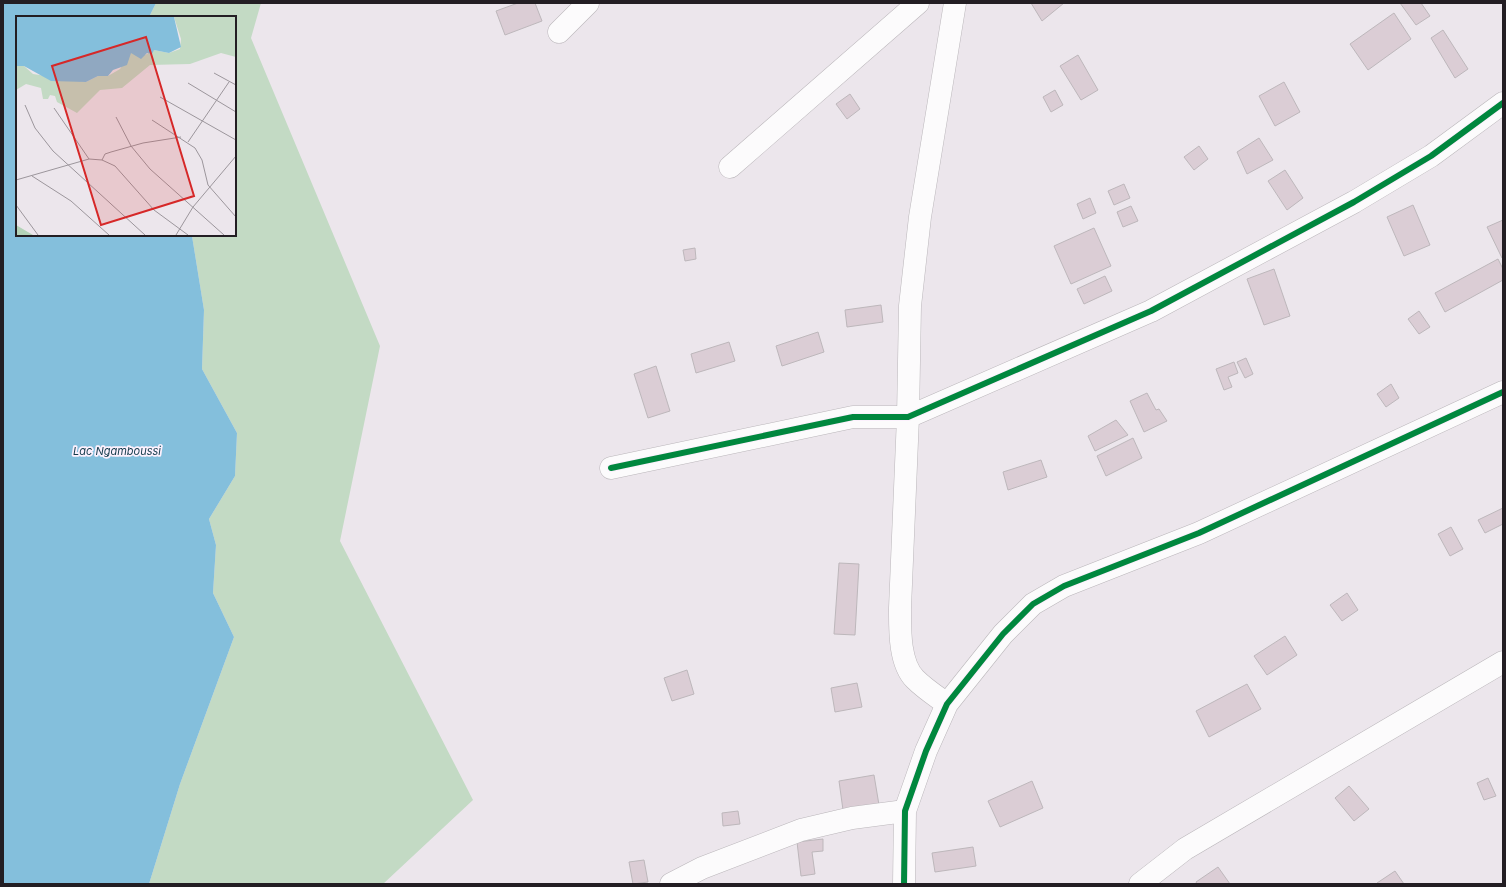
<svg xmlns="http://www.w3.org/2000/svg" width="1506" height="887" font-family="Inter,sans-serif">
<style>
.green{fill:#c3dac4}
.water{fill:#84bfdc}
.building{fill:#dbcdd5;stroke:#bdb7bb}
.lines{fill:none;stroke-linecap:round;stroke-linejoin:round}
.minor-casing{stroke:#bab6ba;stroke-width:23}
.minor{stroke:#fcfbfc;stroke-width:22}
.cycleway-casing{stroke:#fcf1fd;stroke-width:8}
.cycleway{stroke:#00873e;stroke-width:6}
.labels{text-anchor:middle;dominant-baseline:central;stroke-width:3.5;stroke-linejoin:round;paint-order:stroke}
.water-label{font-size:11px;font-style:italic;fill:#143b4c;stroke:#fcf1fd}
.inset-road{fill:none;stroke:#9c969c;stroke-width:1}
.view{fill:#d62828;fill-opacity:0.15;stroke:#d62828;stroke-width:2}
.inset-edge{fill:none;stroke:#231e23;stroke-width:2}
</style>
<rect width="100%" height="100%" fill="#ece6ec"/>
<path class="green" d="M 156,3 L 261,3 L 251,38 L 380,346 L 340,541 L 473,800 L 383,884 L 149,884 L 180,784 L 234,637 L 213,593 L 216,545 L 209,519 L 235,476 L 237,433 L 202,369 L 204,310 L 192,236 L 190,235 L 235,235 L 235,17 L 149,17 Z"/>
<path class="water" d="M 3,3 L 156,3 L 149,17 L 17,17 L 17,235 L 192,236 L 204,310 L 202,369 L 237,433 L 235,476 L 209,519 L 216,545 L 213,593 L 234,637 L 180,784 L 149,884 L 3,884 Z"/>
<path class="building" d="M 518,3 L 535,3 L 542,21 L 505,35 L 496,11 Z
M 1031,3 L 1064,3 L 1042,21 Z
M 1400,3 L 1421,3 L 1430,16 L 1416,25 Z
M 1394,13 L 1411,39 L 1368,70 L 1350,44 Z
M 1443,30 L 1468,69 L 1455,78 L 1431,38 Z
M 1078,55 L 1098,90 L 1081,100 L 1060,66 Z
M 1284,82 L 1300,112 L 1275,126 L 1259,96 Z
M 1055,90 L 1063,105 L 1051,112 L 1043,97 Z
M 850,94 L 860,109 L 847,119 L 836,104 Z
M 1259,138 L 1273,160 L 1247,174 L 1237,152 Z
M 1199,146 L 1208,159 L 1194,170 L 1184,157 Z
M 1285,170 L 1303,198 L 1287,210 L 1268,181 Z
M 1124,184 L 1130,198 L 1114,205 L 1108,191 Z
M 1090,198 L 1096,213 L 1083,219 L 1077,204 Z
M 1413,205 L 1430,245 L 1404,256 L 1387,217 Z
M 1131,206 L 1138,221 L 1123,227 L 1117,212 Z
M 1503,220 L 1503,257 L 1502,258 L 1487,227 Z
M 1094,228 L 1111,266 L 1071,284 L 1054,246 Z
M 695,248 L 696,259 L 685,261 L 683,250 Z
M 1498,259 L 1503,269 L 1503,280 L 1445,312 L 1435,293 Z
M 1274,269 L 1290,316 L 1264,325 L 1247,279 Z
M 1105,276 L 1112,291 L 1084,304 L 1077,289 Z
M 881,305 L 883,322 L 847,327 L 845,310 Z
M 1419,311 L 1430,327 L 1419,334 L 1408,319 Z
M 818,332 L 824,352 L 782,366 L 776,346 Z
M 729,342 L 735,361 L 696,373 L 691,354 Z
M 1246,358 L 1253,374 L 1245,378 L 1237,362 Z
M 1234,362 L 1238,373 L 1228,377 L 1232,387 L 1224,390 L 1216,369 Z
M 656,366 L 670,411 L 648,418 L 634,374 Z
M 1391,384 L 1399,398 L 1386,407 L 1377,394 Z
M 1147,393 L 1156,410 L 1159,409 L 1167,421 L 1144,432 L 1130,401 Z
M 1116,420 L 1128,435 L 1095,451 L 1088,436 Z
M 1133,438 L 1142,458 L 1106,476 L 1097,456 Z
M 1041,460 L 1047,477 L 1008,490 L 1003,472 Z
M 1503,508 L 1503,524 L 1485,533 L 1478,520 Z
M 1451,527 L 1463,549 L 1450,556 L 1438,534 Z
M 839,563 L 859,564 L 855,635 L 834,634 Z
M 1347,593 L 1358,610 L 1342,621 L 1330,605 Z
M 1285,636 L 1297,655 L 1267,675 L 1254,656 Z
M 687,670 L 694,694 L 672,701 L 664,678 Z
M 857,683 L 862,707 L 835,712 L 831,688 Z
M 1247,684 L 1261,709 L 1209,737 L 1196,711 Z
M 874,775 L 879,805 L 843,810 L 839,781 Z
M 1488,778 L 1496,796 L 1484,800 L 1477,783 Z
M 1032,781 L 1043,808 L 1000,827 L 988,801 Z
M 1349,786 L 1369,809 L 1354,821 L 1335,798 Z
M 738,811 L 740,824 L 723,826 L 722,813 Z
M 823,839 L 823,851 L 812,852 L 815,874 L 801,876 L 797,842 Z
M 973,847 L 976,866 L 935,872 L 932,853 Z
M 644,860 L 648,882 L 633,884 L 629,862 Z
M 1218,867 L 1230,884 L 1197,884 L 1196,882 Z
M 1395,871 L 1404,884 L 1377,884 L 1377,883 Z"/>
<g class="lines">
<g class="minor-casing">
<path id="minor" d="M 559,32 L 588,3
M 730,167 L 918,3
M 611,468 L 853,417 L 908,417 L 1151,311 L 1354,202 L 1431,156 L 1503,103
M 947,704 C 936,696 925,689 915,679 C 899,663 900,629 900,608 L 908,417 L 910,306 L 920,217 L 955,3
M 671,884 L 702,868 L 801,830 L 852,818 L 905,811
M 904,884 L 905,811 L 926,751 L 947,704 L 1003,634 L 1033,604 L 1064,586 L 1199,533 L 1503,392
M 1140,884 L 1185,849 L 1503,662"/>
</g>
<use href="#minor" class="minor"/>
<g class="cycleway-casing">
<path id="cycleway" d="M 611,468 L 853,417 L 908,417 L 1151,311 L 1354,202 L 1431,156 L 1503,103
M 904,884 L 905,811 L 926,751 L 947,704 L 1003,634 L 1033,604 L 1064,586 L 1199,533 L 1503,392"/>
</g>
<use href="#cycleway" class="cycleway"/>
</g>
<g class="labels">
<g class="water-label">
<text x="117" y="451">Lac Ngamboussi</text>
</g>
</g>
<g transform="translate(16 16)">
<rect width="220" height="220" fill="#ece6ec"/>
<path d="M 158,1 L 220,1 L 220,41 L 205,37 L 174,48 L 134,49 L 106,72 L 84,74 L 61,97 L 41,86 L 39,80 L 34,79 L 32,83 L 27,83 L 25,72 L 10,68 L 0,74 L 0,50 L 8,50 L 17,58 L 70,66 L 82,60 L 92,60 L 104,53 L 115,36 L 129,39 L 138,34 L 153,37 L 164,33 L 165,23 Z" fill="#c3dac4"/>
<path d="M 0,209 L 17,219 L 18,219 L 0,219 Z" fill="#b4d3b8"/>
<path d="M 0,1 L 158,1 L 165,31 L 153,37 L 138,34 L 136,38 L 131,37 L 125,43 L 115,37 L 111,49 L 97,54 L 92,60 L 82,60 L 70,66 L 35,65 L 8,50 L 0,50 Z" fill="#84bfdc"/>
<path class="inset-road" d="M 198,57 L 220,69M 172,67 L 220,96M 144,81 L 220,124M 9,89 L 19,112 L 37,135 L 129,219M 38,92 L 73,143M 100,101 L 115,130 L 134,153 L 208,219M 136,104 L 179,132 L 186,144 L 192,169 L 220,201M 172,126 L 213,66M 86,144 L 89,138 L 95,136 L 127,127 L 165,121M 16,160 L 55,185 L 93,219M 0,164 L 73,143 L 86,144 L 99,150 L 138,194 L 172,219M 0,189 L 22,219M 160,219 L 177,191 L 220,140"/>
<path class="view" d="M 130,21 L 178,180 L 85,209 L 36,50 Z"/>
<rect width="220" height="220" class="inset-edge"/>
</g>
<rect width="1506" height="887" fill="none" stroke="#231e23" stroke-width="8"/>
</svg>
